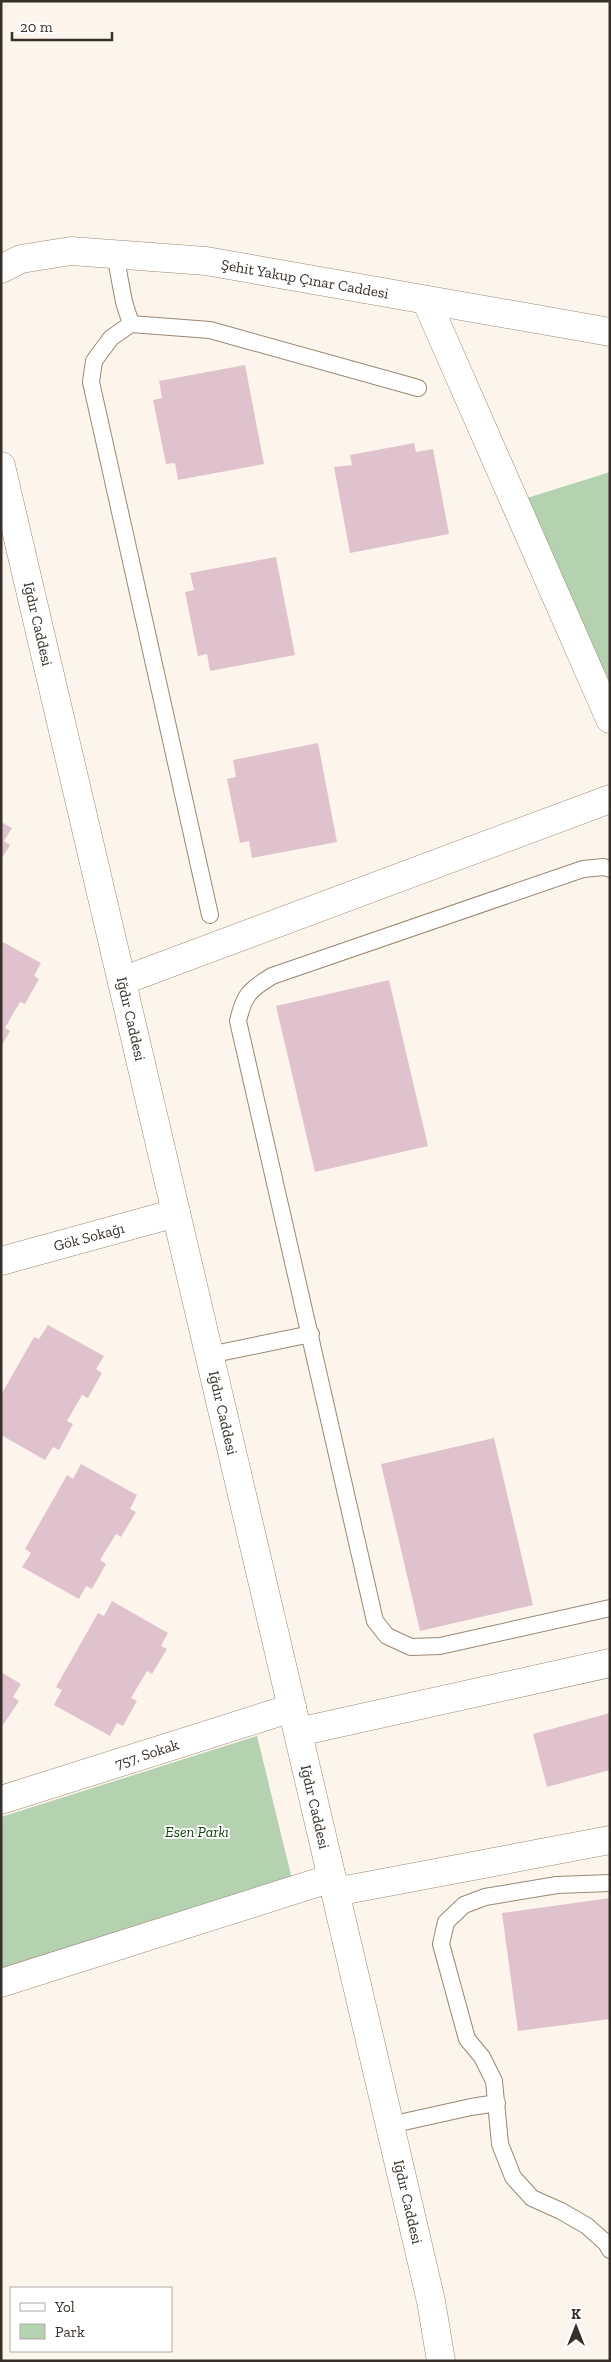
<svg xmlns="http://www.w3.org/2000/svg" width="611" height="2362" font-family="'Zilla Slab',serif">
<style>
.green{fill:#b4d2b0}
.building{fill:#e0c2cf}
.lines{fill:none;stroke-linecap:round;stroke-linejoin:round}
.service-casing{stroke:#9a8773;stroke-width:18}
.minor-casing{stroke:#9a8773;stroke-width:29}
.secondary-casing{stroke:#9a8773;stroke-width:29}
.service{stroke:#fff;stroke-width:16}
.minor{stroke:#fff;stroke-width:28}
.secondary{stroke:#fff;stroke-width:28}
.labels{text-anchor:middle;dominant-baseline:central;stroke-width:4;stroke-linejoin:round;paint-order:stroke}
.street-label{font-size:15px;fill:#383028;stroke:#fff}
.park-label{font-size:15px;font-style:italic;fill:#0f410a;stroke:#fff}
</style>
<rect width="100%" height="100%" fill="#fdf5ec"/>
<path class="green" d="M 610,472 L 610,690 L 527,498 Z
M 257,1736 L 292,1879 L 1,1970 L 1,1817 Z"/>
<path class="building" d="M 245,365 L 264,464 L 178,480 L 175,463 L 166,464 L 153,400 L 162,398 L 159,381 Z
M 414,443 L 416,452 L 433,449 L 449,534 L 350,553 L 334,467 L 352,465 L 350,455 Z
M 276,557 L 295,655 L 210,671 L 207,654 L 198,656 L 185,592 L 194,590 L 190,573 Z
M 318,743 L 337,842 L 252,858 L 249,841 L 240,843 L 227,779 L 236,777 L 233,760 Z
M 1,822 L 12,828 L 4,841 L 10,845 L 1,860 Z
M 1,941 L 41,963 L 34,976 L 39,979 L 25,1004 L 20,1002 L 5,1028 L 10,1031 L 1,1047 Z
M 389,980 L 428,1146 L 315,1172 L 276,1006 Z
M 48,1325 L 104,1356 L 96,1369 L 102,1373 L 88,1398 L 82,1395 L 67,1421 L 73,1424 L 59,1450 L 53,1447 L 45,1460 L 1,1435 L 1,1395 L 34,1337 L 39,1339 Z
M 494,1438 L 533,1605 L 420,1631 L 381,1464 Z
M 81,1464 L 137,1495 L 130,1509 L 136,1512 L 121,1537 L 116,1534 L 100,1560 L 106,1564 L 92,1589 L 86,1586 L 79,1599 L 22,1567 L 31,1553 L 25,1549 L 67,1475 L 73,1479 Z
M 112,1601 L 168,1633 L 161,1646 L 167,1649 L 152,1674 L 147,1671 L 131,1698 L 137,1701 L 123,1726 L 117,1723 L 110,1736 L 54,1705 L 62,1690 L 56,1687 L 98,1613 L 104,1616 Z
M 1,1672 L 21,1684 L 13,1697 L 19,1701 L 3,1725 L 1,1724 Z
M 610,1713 L 610,1770 L 547,1787 L 533,1734 Z
M 610,1898 L 610,2019 L 518,2031 L 502,1913 Z"/>
<g class="lines">
<g class="service-casing">
<path id="service" d="M 115,254 L 124,302 L 131,324
M 610,869 L 604,867 L 583,869 L 272,976 C 249,990 244,995 238,1021 L 375,1621 L 387,1636 L 411,1647 L 440,1646 L 610,1608
M 210,915 L 91,382 L 94,361 L 111,338 L 131,324 L 210,330 L 418,388
M 209,1355 L 311,1334
M 610,1883 L 557,1885 L 485,1897 L 464,1905 L 446,1922 L 441,1944 L 467,2039 L 482,2057 L 494,2081 L 500,2144 L 513,2177 L 532,2198 L 561,2211 L 587,2226 L 606,2243 L 610,2250
M 390,2125 L 471,2107 L 497,2103"/>
</g>
<g class="minor-casing">
<path id="minor" d="M 426,300 L 610,719
M 122,981 L 610,799
M 1,1261 L 176,1213
M 298,1732 L 610,1663
M 1,1800 L 292,1708
M 335,1892 L 610,1840
M 1,1983 L 332,1878"/>
</g>
<g class="secondary-casing">
<path id="secondary" d="M 1,269 L 21,259 L 71,251 L 206,261 L 610,332
M 1,466 L 431,2301 L 441,2361"/>
</g>
<use href="#service" class="service"/>
<use href="#minor" class="minor"/>
<use href="#secondary" class="secondary"/>
</g>
<g class="labels">
<g class="street-label">
<text transform="translate(305 279) rotate(10)">Şehit Yakup Çınar Caddesi</text>
<text transform="translate(38 624) rotate(77)">Iğdır Caddesi</text>
<text transform="translate(131 1019) rotate(77)">Iğdır Caddesi</text>
<text transform="translate(89 1237) rotate(-15)">Gök Sokağı</text>
<text transform="translate(223 1413) rotate(77)">Iğdır Caddesi</text>
<text transform="translate(147 1754) rotate(-18)">757. Sokak</text>
<text transform="translate(315 1807) rotate(77)">Iğdır Caddesi</text>
<text transform="translate(408 2202) rotate(77)">Iğdır Caddesi</text>
</g>
<g class="park-label">
<text x="197" y="1832">Esen Parkı</text>
</g>
</g>
<rect width="611" height="2362" fill="none" stroke="#383028" stroke-width="5"/>
<rect x="10" y="2287" width="162" height="65" fill="#ffffff" stroke="#afaca9"/>
<rect x="20" y="2303" width="25" height="8" fill="#ffffff" stroke="#afaca9"/>
<text x="55" y="2312" font-size="15" fill="#383028">Yol</text>
<rect x="20" y="2324" width="25" height="15" fill="#b4d2b0" stroke="#afaca9"/>
<text x="55" y="2337" font-size="15" fill="#383028">Park</text>
<g transform="translate(576 2327)" stroke="#ffffff" stroke-width="4" paint-order="stroke">
<path d="M0-4L9 19L0 12L-9 19Z" fill="#383028"/>
<text y="-8" font-size="14" font-weight="bold" text-anchor="middle" fill="#383028">K</text>
</g>
<path d="M12 32v8h100v-8" fill="none" stroke="#383028" stroke-width="2.5"/>
<text x="20" y="32" font-size="15" fill="#383028" stroke="#ffffff" stroke-width="4" paint-order="stroke">20 m</text>
</svg>
